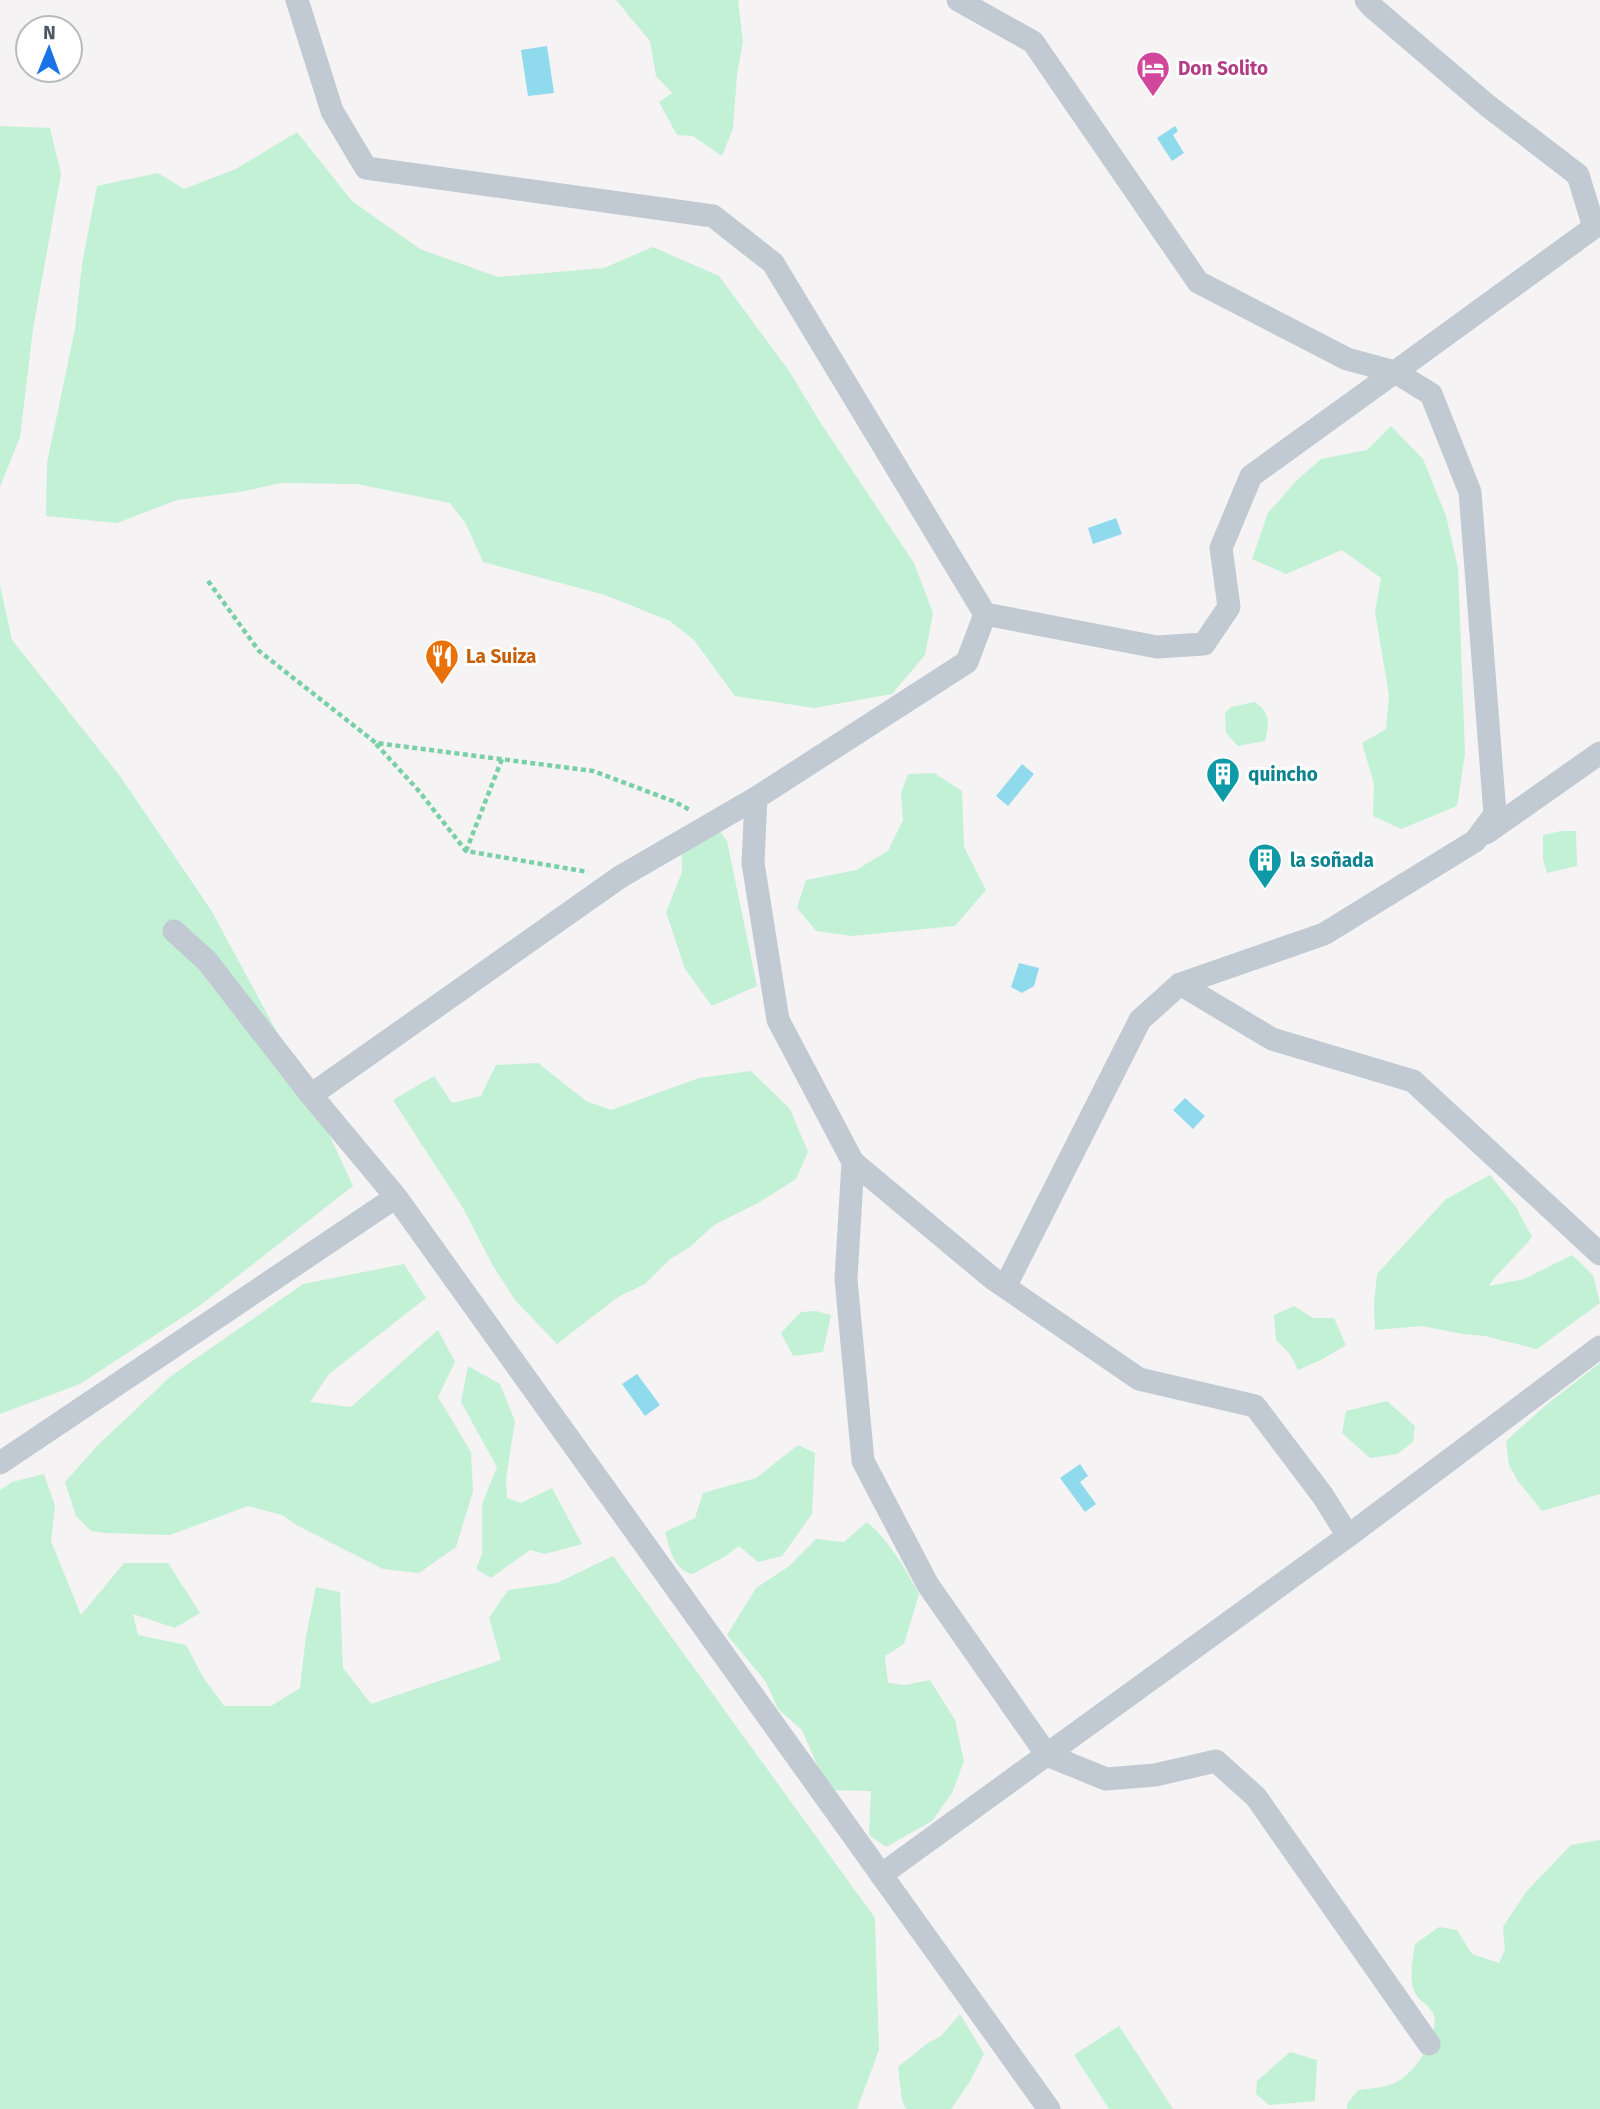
<svg xmlns="http://www.w3.org/2000/svg" width="1600" height="2109" font-family="'Fira Sans',sans-serif">
<style>
.green{fill:#c3f1d5}
.water{fill:#90daee}
.lines{fill:none;stroke-linecap:round;stroke-linejoin:round}
.path{stroke:#7ad0a6;stroke-width:4.5;stroke-dasharray:5 3.5;stroke-linecap:butt}
.street{stroke:#c1cad2;stroke-width:23}
.labels{text-anchor:middle;dominant-baseline:central;stroke-width:6;stroke-linejoin:round;paint-order:stroke}
.hotel-label{font-size:19px;font-weight:bold;fill:#b23c85;stroke:#fff;text-anchor:start}
.food-label{font-size:19px;font-weight:bold;fill:#c56008;stroke:#fff;text-anchor:start}
.culture-label{font-size:19px;font-weight:bold;fill:#0d838f;stroke:#fff;text-anchor:start}
</style>
<rect width="100%" height="100%" fill="#f5f3f3"/>
<path class="green" d="M 616,0 L 738,0 L 743,41 L 737,75 L 733,128 L 722,156 L 693,136 L 677,135 L 659,102 L 672,93 L 656,76 L 650,41 Z
M 0,126 L 50,128 L 61,174 L 33,329 L 20,437 L 0,487 Z
M 297,132 L 352,201 L 420,249 L 498,277 L 604,268 L 653,247 L 719,276 L 789,371 L 822,425 L 914,563 L 933,613 L 925,655 L 892,694 L 814,708 L 735,696 L 694,640 L 670,621 L 605,595 L 483,562 L 466,524 L 450,503 L 357,484 L 281,483 L 240,492 L 177,500 L 117,523 L 46,516 L 47,463 L 75,329 L 82,264 L 97,186 L 158,173 L 184,189 L 236,169 Z
M 1391,426 L 1423,459 L 1446,516 L 1458,568 L 1465,754 L 1457,806 L 1401,829 L 1373,816 L 1374,784 L 1362,743 L 1386,729 L 1389,695 L 1375,612 L 1381,578 L 1342,550 L 1286,574 L 1252,559 L 1268,513 L 1296,481 L 1321,459 L 1367,450 Z
M 0,585 L 12,640 L 120,776 L 211,910 L 311,1095 L 353,1186 L 198,1307 L 80,1384 L 0,1414 Z
M 1255,702 C 1271,713 1269,724 1265,741 L 1238,746 L 1226,733 L 1225,713 L 1231,707 Z
M 934,773 L 962,791 L 964,847 L 986,890 L 955,926 L 852,936 L 816,931 L 797,908 L 806,880 L 856,870 L 888,851 L 903,820 L 901,793 L 908,774 Z
M 719,830 L 727,841 L 757,986 L 712,1006 L 685,969 L 666,912 L 682,872 L 681,837 Z
M 1561,831 L 1576,831 L 1577,866 L 1547,873 L 1543,859 L 1543,835 Z
M 538,1063 L 586,1101 L 611,1110 L 699,1078 L 751,1071 L 790,1109 L 808,1152 L 796,1179 L 758,1203 L 714,1225 L 690,1247 L 670,1259 L 645,1284 L 618,1297 L 557,1344 L 515,1300 L 493,1266 L 463,1208 L 393,1100 L 434,1076 L 452,1103 L 481,1096 L 496,1065 Z
M 1490,1175 L 1516,1207 L 1532,1237 C 1519,1254 1501,1268 1489,1286 L 1524,1279 L 1572,1255 L 1593,1275 L 1600,1303 L 1537,1349 L 1485,1336 L 1463,1334 L 1422,1326 L 1375,1330 L 1374,1304 L 1377,1274 L 1446,1199 Z
M 404,1264 L 426,1298 L 329,1374 L 310,1402 L 351,1407 L 438,1330 L 455,1362 L 438,1397 L 471,1452 L 473,1491 L 456,1547 L 419,1573 L 383,1569 L 298,1526 L 282,1515 L 248,1506 L 170,1535 L 106,1533 L 91,1531 L 76,1516 L 65,1482 L 97,1446 L 171,1376 L 303,1284 Z
M 1294,1306 L 1313,1318 L 1334,1318 L 1346,1345 L 1323,1359 L 1298,1370 L 1290,1354 L 1276,1340 L 1274,1315 Z
M 816,1311 L 831,1315 L 823,1352 L 793,1356 L 781,1333 L 801,1312 Z
M 1600,1363 L 1600,1494 L 1542,1511 L 1518,1481 L 1509,1465 L 1506,1441 L 1546,1405 Z
M 468,1366 L 500,1384 L 515,1421 L 506,1479 L 507,1498 L 521,1503 L 552,1488 L 582,1544 L 545,1554 L 530,1550 L 491,1578 L 476,1569 L 482,1554 L 482,1504 L 497,1467 L 461,1402 Z
M 1387,1401 L 1415,1426 L 1413,1442 L 1397,1454 L 1370,1458 L 1342,1433 L 1346,1411 Z
M 798,1445 L 815,1453 L 812,1514 L 782,1556 L 758,1562 L 739,1546 L 724,1557 L 692,1574 C 673,1569 670,1549 665,1532 L 695,1518 L 703,1493 L 756,1478 Z
M 44,1474 L 55,1506 L 51,1541 L 81,1615 L 124,1563 L 168,1563 L 200,1613 L 175,1628 L 133,1614 L 138,1635 L 186,1645 L 203,1677 L 224,1706 L 271,1706 L 300,1688 L 306,1636 L 316,1587 L 340,1592 L 343,1668 L 371,1704 L 501,1660 L 489,1618 L 508,1590 L 557,1583 L 613,1556 L 875,1918 L 879,2050 L 857,2109 L 0,2109 L 0,1490 L 12,1482 Z
M 867,1522 C 890,1541 905,1569 919,1594 L 904,1644 L 885,1656 L 888,1683 L 905,1685 L 930,1680 L 955,1720 L 964,1761 L 952,1793 L 932,1821 L 886,1847 L 869,1835 L 871,1791 L 828,1790 L 802,1730 L 778,1709 L 766,1682 L 727,1635 L 756,1588 L 788,1567 L 816,1539 L 844,1542 Z
M 1600,1840 L 1600,2109 L 1347,2109 L 1347,2104 L 1358,2090 C 1373,2088 1387,2088 1400,2080 C 1416,2070 1439,2036 1434,2016 C 1431,2006 1422,2003 1417,1996 C 1407,1981 1413,1960 1415,1944 L 1439,1927 L 1457,1930 L 1472,1954 L 1499,1963 L 1505,1950 L 1503,1927 L 1526,1892 L 1571,1845 Z
M 960,2014 L 984,2054 L 969,2083 L 951,2109 L 906,2109 L 902,2100 L 898,2067 L 928,2043 L 941,2036 Z
M 1119,2026 L 1173,2109 L 1109,2109 L 1074,2055 Z
M 1290,2052 L 1317,2060 L 1315,2101 L 1269,2105 L 1256,2094 L 1257,2081 Z"/>
<path class="water" d="M 547,46 L 554,93 L 528,96 L 521,50 Z
M 1175,126 L 1178,131 L 1173,135 L 1184,153 L 1172,161 L 1157,138 Z
M 1116,518 L 1122,534 L 1093,544 L 1088,528 Z
M 1022,764 L 1034,774 L 1008,806 L 996,796 Z
M 1019,963 L 1039,968 L 1034,986 L 1022,993 L 1011,987 Z
M 1185,1098 L 1205,1116 L 1193,1129 L 1173,1110 Z
M 637,1374 L 660,1405 L 645,1416 L 622,1384 Z
M 1080,1464 L 1088,1476 L 1080,1482 L 1096,1504 L 1085,1512 L 1060,1478 Z"/>
<g class="lines">
<path class="path" d="M 208,581 L 259,651 L 376,743 L 593,771 L 673,801 L 690,810
M 376,744 L 418,790 L 466,851 L 588,872
M 466,851 L 502,759"/>
<path class="street" d="M 297,0 L 332,111 L 366,168 L 713,216 L 773,263 L 985,614 L 967,662 L 756,798 L 753,863 L 778,1020 L 853,1162 L 992,1278 L 1139,1379 L 1255,1406 L 1323,1496 L 1348,1536
M 958,0 L 1033,42 L 1198,282 L 1347,359 L 1395,372 L 1600,223
M 1366,0 L 1371,6 L 1488,106 L 1578,175 L 1594,227
M 985,614 L 1157,647 L 1204,644 L 1229,607 L 1221,548 L 1251,476 L 1395,372 L 1431,394 L 1470,492 L 1495,814 L 1475,841 L 1324,934 L 1180,984 L 1140,1020 L 1005,1287
M 1486,833 L 1600,753
M 174,931 L 207,961 L 311,1095 L 396,1197 L 1049,2109
M 1180,984 L 1272,1039 L 1413,1081 L 1600,1254
M 311,1095 L 620,877 L 756,798
M 853,1162 L 846,1279 L 863,1461 L 928,1585 L 1047,1755 L 1106,1779 L 1155,1775 L 1216,1761 L 1256,1797 L 1429,2044
M 0,1463 L 396,1197
M 881,1875 L 1348,1536 L 1600,1347"/>
</g>
<defs>
<g id="hotel-pin" transform="scale(1.75)"><path d="M0 17L-7.5 6A9.5 9.5 0 1 1 7.5 6Z" fill="#d1479c" stroke="#fff"/><path d="M-6-4.5h1.5V1H6V5H4.5V3h-9V5H-6ZM-4 0a1.8 1.8 0 1 1 3.6 0ZM.5 0V-2.5h3Q6-2.5 6 0Z" fill="#fff"/></g>
<g id="restaurant-pin" transform="scale(1.75)"><path d="M0 17L-7.5 6A9.5 9.5 0 1 1 7.5 6Z" fill="#e8710a" stroke="#fff"/><path d="M-5-6h1v4h1v-4h1v4h1v-4h1v5L-1.5 .5V6h-2V.5L-5-1ZM5-6V6H3V1.5H1.5Q1.5-4 5-6Z" fill="#fff"/></g>
<g id="building-pin" transform="scale(1.75)"><path d="M0 17L-7.5 6A9.5 9.5 0 1 1 7.5 6Z" fill="#0f9aa8" stroke="#fff"/><path d="M-4-6H4V6H1V3H-1V6H-4ZM-2.5-4.3h1.7v1.8h-1.7ZM.8-4.3h1.7v1.8H.8ZM-2.5-1h1.7V.8h-1.7ZM.8-1h1.7V.8H.8Z" fill="#fff"/></g>
</defs>
<g fill-rule="evenodd">
<use href="#hotel-pin" x="1153" y="68"/>
<use href="#restaurant-pin" x="442" y="656"/>
<use href="#building-pin" x="1223" y="774"/>
<use href="#building-pin" x="1265" y="860"/>
</g>
<g class="labels">
<g class="hotel-label">
<text x="1178" y="68">Don Solito</text>
</g>
<g class="food-label">
<text x="466" y="656">La Suiza</text>
</g>
<g class="culture-label">
<text x="1248" y="774">quincho</text>
<text x="1290" y="860">la soñada</text>
</g>
</g>
<g transform="translate(49 49) rotate(1)"><circle r="33" fill="#ffffff" stroke="#b7bbc0" stroke-width="2"/>
<path d="M0-5L12 26L0 18L-12 26Z" fill="#1a73e8"/>
<text y="-10" font-size="19" font-weight="bold" text-anchor="middle" fill="#4a5661">N</text>
</g>
</svg>
